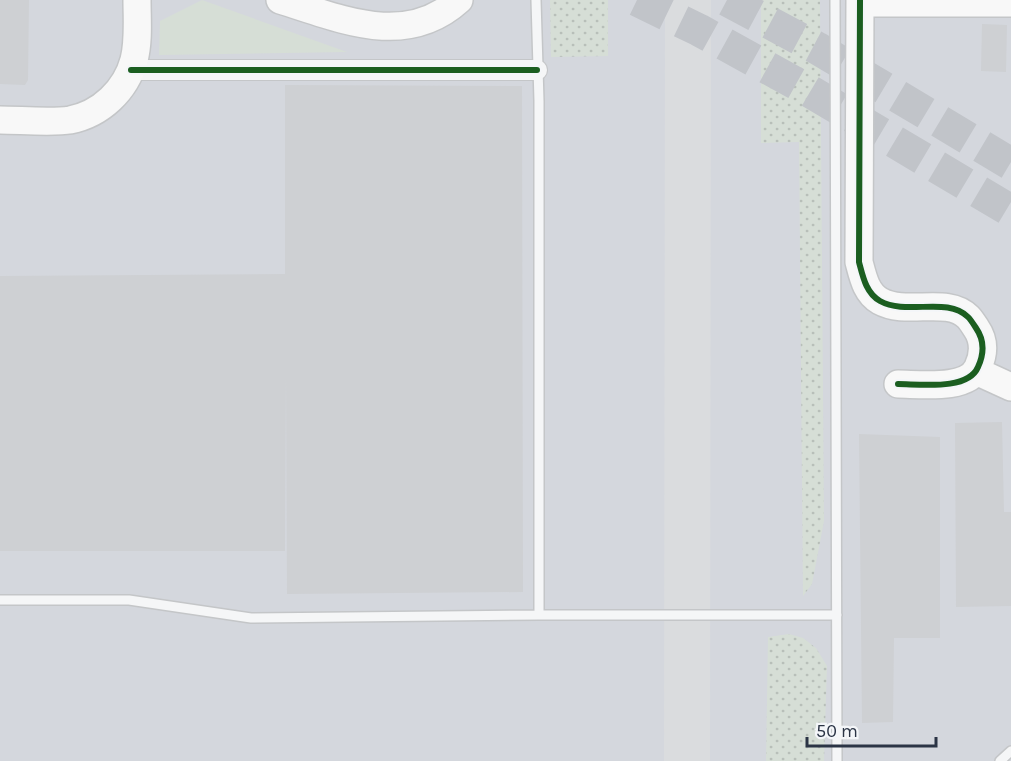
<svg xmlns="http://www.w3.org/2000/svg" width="1011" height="761" font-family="Karla,sans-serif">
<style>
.built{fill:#d4d7dd}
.grass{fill:url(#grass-dots)}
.park{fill:#d6ded6}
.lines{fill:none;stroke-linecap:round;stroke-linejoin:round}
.taxiway{stroke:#dadcde;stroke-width:46}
.building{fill:#ced0d3}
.highway-tunnel{stroke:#c1c4c9;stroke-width:33;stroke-dasharray:33 16;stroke-linecap:butt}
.lane-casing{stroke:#c4c6c8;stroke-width:12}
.street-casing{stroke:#c4c6c8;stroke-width:22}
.secondary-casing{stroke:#c4c6c8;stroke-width:30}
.lane{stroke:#f5f6f7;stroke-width:9}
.street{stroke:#f5f6f7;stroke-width:20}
.secondary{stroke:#f8f8f8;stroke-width:27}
.cycleway-casing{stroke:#f4f6f9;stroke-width:10}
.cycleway{stroke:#1b5e20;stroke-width:6}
</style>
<defs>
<pattern id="grass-dots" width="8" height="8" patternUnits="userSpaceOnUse" patternTransform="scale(1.5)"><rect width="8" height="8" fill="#d6ded6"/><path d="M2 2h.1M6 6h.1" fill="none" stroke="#b8bfb9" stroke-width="1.8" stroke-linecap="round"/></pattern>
</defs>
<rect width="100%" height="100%" fill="#e6e8ea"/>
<path class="built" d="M 0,0 L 1011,0 L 1011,761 L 0,761 Z"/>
<path class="grass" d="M 550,0 L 608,0 L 608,56 L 551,57 Z
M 761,0 L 820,0 L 824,521 L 812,584 L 803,596 L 799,142 L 761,143 Z
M 789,634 L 803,638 L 816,648 L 827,666 L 824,761 L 766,761 L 768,637 Z"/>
<path class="park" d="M 202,0 L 347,52 L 159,55 L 160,21 Z"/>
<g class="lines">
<path class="taxiway" d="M 687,761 L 688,0"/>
</g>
<path class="building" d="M 0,0 L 29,0 L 28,80 L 25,85 L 0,84 Z
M 982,24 L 1007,25 L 1006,72 L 981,71 Z
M 285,85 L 522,86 L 523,592 L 287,594 L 286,373 L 285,551 L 0,551 L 0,276 L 285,274 Z
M 1002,422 L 1004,512 L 1011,512 L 1011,606 L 956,607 L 955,423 Z
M 859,434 L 940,437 L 940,638 L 894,638 L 893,722 L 862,723 Z"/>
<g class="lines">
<path class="highway-tunnel" d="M 637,0 L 699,30 L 806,89 L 1011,211
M 727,0 L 817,48 L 1011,164"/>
<g class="lane-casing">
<path id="lane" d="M 536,0 L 539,101 L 539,615
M 835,0 L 837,761
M 0,600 L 129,600 L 251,618 L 539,615 L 837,615
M 1000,761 L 1011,751"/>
</g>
<g class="street-casing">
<path id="street" d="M 131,70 L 537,70"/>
</g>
<g class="secondary-casing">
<path id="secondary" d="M 280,0 C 339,18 405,49 459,0
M 860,0 L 859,262 C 863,277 866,293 880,301 C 907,316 947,296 968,317 C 971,320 974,325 976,328 C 985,341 984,354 978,367 C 968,391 919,384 898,384
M 860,3 L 1011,3
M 0,120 C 19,120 52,123 70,120 C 101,114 126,90 134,60 C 139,41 137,19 137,0
M 976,371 L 1011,387"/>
</g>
<use href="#lane" class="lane"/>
<use href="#street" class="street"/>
<use href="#secondary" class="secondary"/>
<g class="cycleway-casing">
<path id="cycleway" d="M 860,0 L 859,262 C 863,277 866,293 880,301 C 907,316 947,296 968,317 C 971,320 974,325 976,328 C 985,341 984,354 978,367 C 968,391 919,384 898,384
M 131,70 L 537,70"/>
</g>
<use href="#cycleway" class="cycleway"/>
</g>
<path d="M807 737v9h129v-9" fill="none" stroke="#2b3445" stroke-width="3"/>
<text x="816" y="737" font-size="18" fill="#2b3445" stroke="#f4f6f9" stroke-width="4.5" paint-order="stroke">50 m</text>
</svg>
